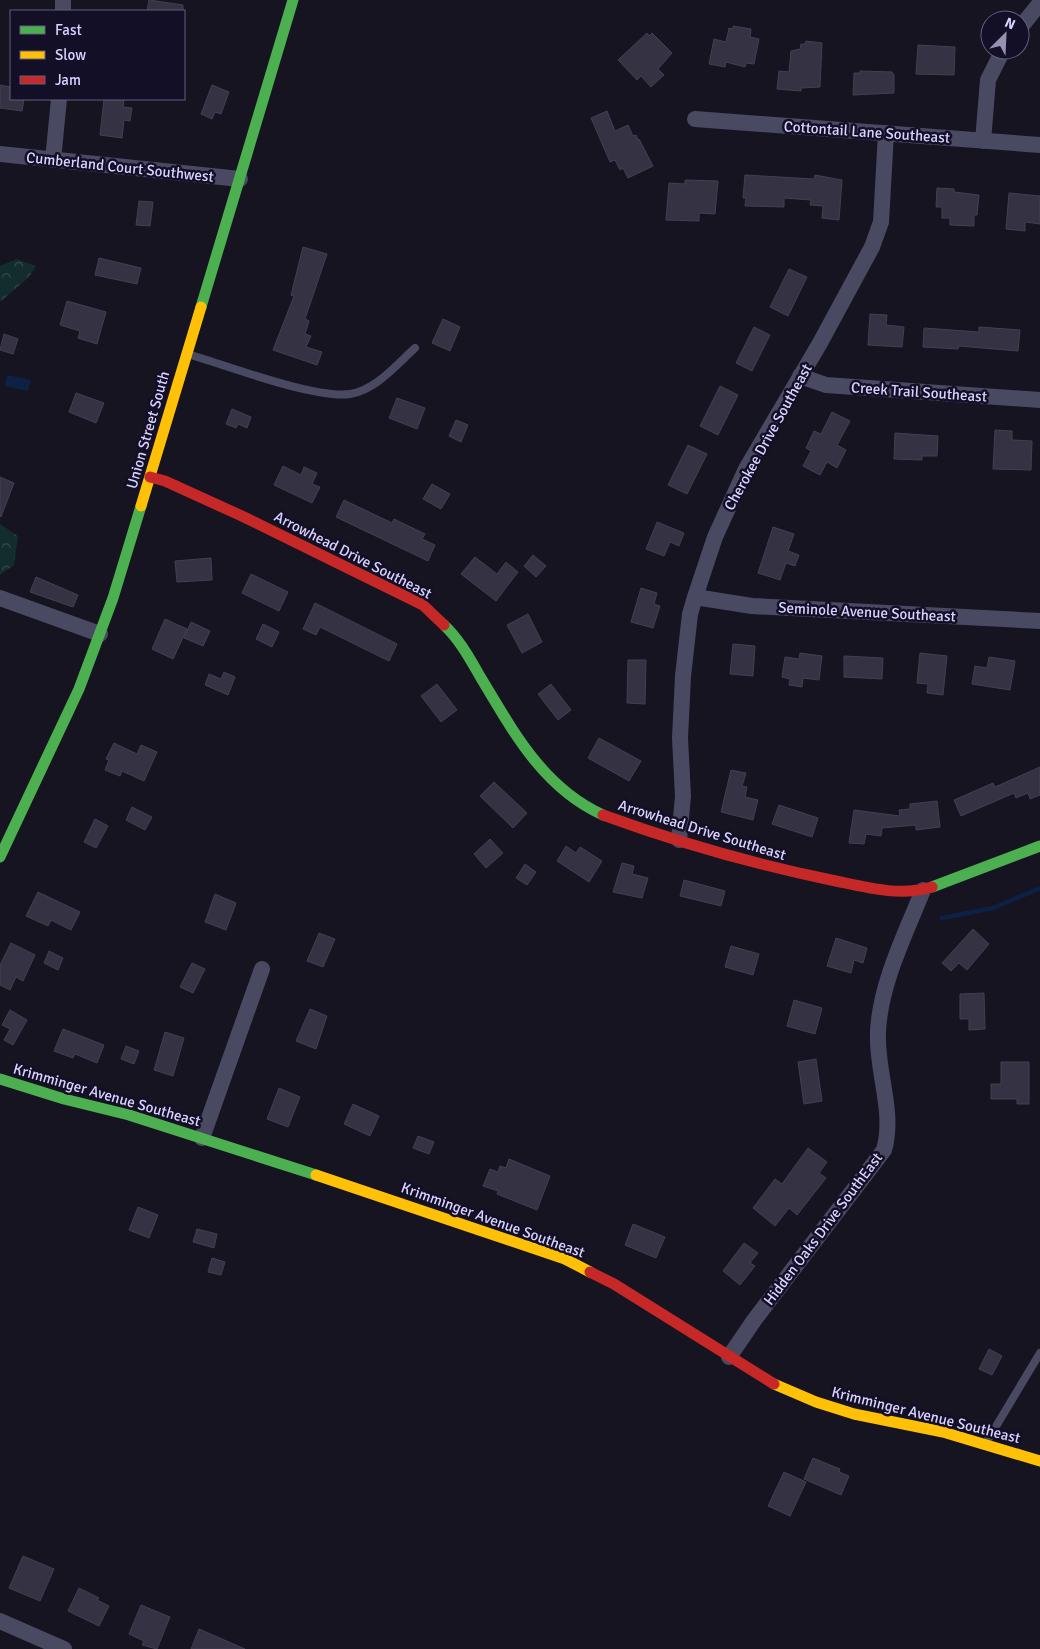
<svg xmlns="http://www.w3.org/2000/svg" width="1040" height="1649" font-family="Signika,sans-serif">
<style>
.forest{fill:url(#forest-crowns)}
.water{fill:#0d2144}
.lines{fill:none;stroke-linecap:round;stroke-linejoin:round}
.stream{stroke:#0d2144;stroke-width:4.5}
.building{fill:#343243;stroke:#433f54}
.lane{stroke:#4a4962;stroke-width:8}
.street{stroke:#4a4962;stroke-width:16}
.fast{stroke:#4caf50;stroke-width:11}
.slow{stroke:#ffc107;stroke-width:11}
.jam{stroke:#c62828;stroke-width:11}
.labels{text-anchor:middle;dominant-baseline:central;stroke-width:5;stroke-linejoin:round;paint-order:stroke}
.street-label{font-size:15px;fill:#d9d4ff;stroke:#130f26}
</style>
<defs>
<pattern id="forest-crowns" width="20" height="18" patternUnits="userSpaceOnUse" patternTransform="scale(1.25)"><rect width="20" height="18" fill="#132c2d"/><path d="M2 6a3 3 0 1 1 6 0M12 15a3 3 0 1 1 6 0" fill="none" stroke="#354a4c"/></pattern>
</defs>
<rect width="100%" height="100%" fill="#161421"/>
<path class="forest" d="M 17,259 L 36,266 L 29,277 L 0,302 L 0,266 Z
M 0,524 L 18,536 L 14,565 L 0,575 Z"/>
<path class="water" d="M 7,375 L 31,380 L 28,391 L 5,386 Z"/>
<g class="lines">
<path class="stream" d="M 942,918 L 993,908 L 1040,888"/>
</g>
<path class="building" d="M 149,0 L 183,5 L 183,11 L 147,11 Z
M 733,26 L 751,29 L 750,37 L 759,39 L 754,64 L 746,63 L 745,67 L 726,62 L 725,67 L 709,64 L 714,39 L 726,42 L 729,28 L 733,29 Z
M 647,33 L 649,36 L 652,33 L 672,53 L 658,69 L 664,75 L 651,87 L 641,76 L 637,80 L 618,60 Z
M 806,41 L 822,43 L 820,87 L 801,88 L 801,91 L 777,89 L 779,71 L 789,72 L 791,51 L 800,49 L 801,44 L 805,44 Z
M 918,45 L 955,47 L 954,75 L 916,74 Z
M 860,71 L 892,72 L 894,75 L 894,93 L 853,95 L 854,73 L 860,73 Z
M 0,85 L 11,87 L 11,99 L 24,99 L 22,111 L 0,108 Z
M 212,85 L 229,92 L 221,114 L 215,112 L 212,119 L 201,114 Z
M 104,99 L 124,99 L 123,107 L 132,108 L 130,121 L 124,120 L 122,138 L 100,135 Z
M 607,111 L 615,131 L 628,125 L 633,136 L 636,135 L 638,140 L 639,139 L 653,166 L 628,178 L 623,168 L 620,170 L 615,160 L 610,162 L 591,118 Z
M 745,175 L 814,179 L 815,175 L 842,180 L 839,220 L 822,218 L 823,206 L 810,205 L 811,200 L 784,198 L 784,207 L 745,206 L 746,198 L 743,198 Z
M 685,180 L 718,181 L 715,214 L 699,213 L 699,221 L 666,220 L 669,183 L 685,184 Z
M 937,188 L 954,189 L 954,192 L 979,195 L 977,215 L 974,215 L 974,226 L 950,225 L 950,218 L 942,218 L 942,207 L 936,207 Z
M 1009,193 L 1040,196 L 1040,224 L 1025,222 L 1025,231 L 1006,229 Z
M 139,201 L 153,202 L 150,226 L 136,225 Z
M 303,247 L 327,254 L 305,319 L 309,321 L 305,334 L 311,336 L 306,347 L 322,352 L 317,365 L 273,350 L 294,296 L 291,295 Z
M 99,258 L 141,268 L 137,284 L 95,275 Z
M 789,269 L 807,277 L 788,316 L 770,307 Z
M 67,301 L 106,312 L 97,344 L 78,338 L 80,331 L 60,325 Z
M 870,314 L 887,315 L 886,325 L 904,327 L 902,347 L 868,345 Z
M 443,319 L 460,327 L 450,351 L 432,343 Z
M 754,327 L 770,335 L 752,371 L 736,363 Z
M 979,327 L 1020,330 L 1018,351 L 959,346 L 958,349 L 923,347 L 924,328 L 979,332 Z
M 4,334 L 18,339 L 13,354 L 0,350 Z
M 720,386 L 738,395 L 718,435 L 700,426 Z
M 76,393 L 104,403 L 96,423 L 69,412 Z
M 397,398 L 425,408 L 417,429 L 389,418 Z
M 232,409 L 251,417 L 247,428 L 238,424 L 236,428 L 226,424 Z
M 832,412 L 850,421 L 837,445 L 846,450 L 837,468 L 827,462 L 820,475 L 803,466 L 811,451 L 806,448 L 814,431 L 821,434 Z
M 456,420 L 468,425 L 461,442 L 449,436 Z
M 995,430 L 1012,431 L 1012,440 L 1032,441 L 1031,470 L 993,469 Z
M 895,433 L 938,436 L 937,456 L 922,456 L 922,460 L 894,459 Z
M 688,445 L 707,454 L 687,494 L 668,485 Z
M 283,466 L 301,475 L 304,467 L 317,473 L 312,484 L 320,487 L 312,503 L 274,485 Z
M 0,477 L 14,483 L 1,517 L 0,516 Z
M 432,484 L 450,494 L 441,509 L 423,499 Z
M 344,500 L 392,523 L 394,519 L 425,534 L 422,539 L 435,545 L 428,561 L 336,517 Z
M 657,522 L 684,533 L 679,546 L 670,542 L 664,556 L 646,549 Z
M 773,527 L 794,534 L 788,551 L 799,555 L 795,566 L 786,563 L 780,580 L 758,573 Z
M 533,555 L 546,566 L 536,577 L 524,566 Z
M 475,557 L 497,574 L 506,562 L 518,572 L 496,601 L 461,574 Z
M 211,558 L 212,580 L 177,582 L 175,561 Z
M 251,574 L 288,592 L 279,611 L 242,593 Z
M 36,577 L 78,595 L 73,607 L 30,592 Z
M 641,588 L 657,593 L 654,604 L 660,606 L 653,628 L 631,622 Z
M 315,603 L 397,644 L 389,661 L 320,627 L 316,635 L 303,629 Z
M 528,614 L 542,642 L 522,653 L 507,625 Z
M 165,619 L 187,629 L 173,659 L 152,649 Z
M 191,622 L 210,631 L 203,646 L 184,638 Z
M 263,624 L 279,632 L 272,647 L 256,639 Z
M 733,644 L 755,646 L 753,676 L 730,674 Z
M 800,653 L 822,656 L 819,680 L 803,678 L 802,687 L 789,685 L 790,679 L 782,677 L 785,657 L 799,659 Z
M 920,653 L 947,656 L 943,695 L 927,693 L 928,684 L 917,683 Z
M 844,656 L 883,658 L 882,679 L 844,677 Z
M 989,657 L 1015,661 L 1010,690 L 972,684 L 975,666 L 987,668 Z
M 628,660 L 646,660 L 645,704 L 627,703 Z
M 224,672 L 235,677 L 228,695 L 205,685 L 209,674 L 221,679 Z
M 437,684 L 457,710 L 441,722 L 421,696 Z
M 551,684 L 571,710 L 558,720 L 538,694 Z
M 599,738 L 641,761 L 629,781 L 588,758 Z
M 114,743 L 137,754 L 141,745 L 157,752 L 144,781 L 122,771 L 120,776 L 105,770 L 109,760 L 106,759 Z
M 1040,767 L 1040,795 L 1030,799 L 1028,793 L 1016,798 L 1014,793 L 961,816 L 954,800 L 993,783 L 995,787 Z
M 731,770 L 746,773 L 742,786 L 747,787 L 745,797 L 758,800 L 753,820 L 721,812 Z
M 494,782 L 527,813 L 513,828 L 480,796 Z
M 937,801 L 940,827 L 916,830 L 916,825 L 882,828 L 881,836 L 866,834 L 864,844 L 849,843 L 854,810 L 900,816 L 899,810 L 910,809 L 910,804 Z
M 779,805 L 818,818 L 812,837 L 772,824 Z
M 132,807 L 152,817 L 145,830 L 126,820 Z
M 95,819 L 108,826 L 96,848 L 84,842 Z
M 490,839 L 503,853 L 486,868 L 474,854 Z
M 566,846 L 576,853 L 580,847 L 602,861 L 589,882 L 557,861 Z
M 622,863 L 634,866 L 632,874 L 648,878 L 642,898 L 613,892 Z
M 525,864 L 536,872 L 527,885 L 516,878 Z
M 684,880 L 725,891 L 721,906 L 680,896 Z
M 38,892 L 80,912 L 71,930 L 51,920 L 48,926 L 26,916 Z
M 215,894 L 236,903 L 226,930 L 205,922 Z
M 973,929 L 989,944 L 967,970 L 959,963 L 951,971 L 942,963 Z
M 319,933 L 335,939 L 323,967 L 307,961 Z
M 836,938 L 867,948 L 863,963 L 854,960 L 851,973 L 827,966 Z
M 11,943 L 35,955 L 23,981 L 16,977 L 10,990 L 0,985 L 0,965 Z
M 731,946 L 759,954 L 753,975 L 725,967 Z
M 49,951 L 63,958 L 58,970 L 44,963 Z
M 192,963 L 205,969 L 193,993 L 180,987 Z
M 984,993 L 985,1029 L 969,1030 L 969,1019 L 960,1019 L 960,994 Z
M 794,1000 L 822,1008 L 815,1034 L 787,1026 Z
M 310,1009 L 327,1016 L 316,1049 L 296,1041 Z
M 10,1010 L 27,1020 L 13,1045 L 4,1040 L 10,1029 L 2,1025 Z
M 63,1029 L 104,1045 L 97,1063 L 75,1054 L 73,1058 L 54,1051 Z
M 165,1032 L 184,1038 L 173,1076 L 154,1070 Z
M 126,1046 L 139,1051 L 134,1064 L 121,1059 Z
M 816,1059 L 822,1101 L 804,1104 L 798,1062 Z
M 1001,1062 L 1029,1062 L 1029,1104 L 1017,1104 L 1017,1099 L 991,1099 L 991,1084 L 1001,1084 Z
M 279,1088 L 300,1097 L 288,1127 L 267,1119 Z
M 353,1104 L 379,1116 L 370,1136 L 344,1124 Z
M 418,1136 L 434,1142 L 429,1154 L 413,1148 Z
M 808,1148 L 827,1162 L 819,1173 L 826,1178 L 797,1215 L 789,1208 L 775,1226 L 753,1208 L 775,1179 L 782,1184 Z
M 509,1159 L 550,1176 L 537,1210 L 497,1194 L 498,1191 L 483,1186 L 490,1169 L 498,1172 L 500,1166 L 506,1168 Z
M 138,1207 L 158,1215 L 149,1238 L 129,1230 Z
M 633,1224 L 665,1237 L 656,1258 L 625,1245 Z
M 197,1229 L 217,1234 L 214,1248 L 193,1242 Z
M 744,1243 L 758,1253 L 750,1263 L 755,1266 L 740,1285 L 723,1271 Z
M 212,1258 L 225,1262 L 221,1275 L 208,1272 Z
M 989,1349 L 1002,1356 L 992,1375 L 979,1369 Z
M 813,1458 L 840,1469 L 839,1472 L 849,1476 L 841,1495 L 804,1479 Z
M 784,1472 L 806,1482 L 790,1516 L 768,1506 Z
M 23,1556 L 54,1569 L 40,1601 L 9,1588 Z
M 79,1588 L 99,1598 L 97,1600 L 109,1606 L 99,1626 L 68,1611 Z
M 141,1605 L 170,1617 L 157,1649 L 142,1645 L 144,1641 L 129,1634 Z
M 199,1629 L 245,1649 L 191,1649 Z"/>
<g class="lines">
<path class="lane" d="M 191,355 C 228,366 315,399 350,394 C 376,390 397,364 415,348
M 986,1443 L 1040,1353"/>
<path class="street" d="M 63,0 L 63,11
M 1020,28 L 1040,3
M 695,119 L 1040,145
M 983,141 L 988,80 L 1003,50
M 0,154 L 240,179
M 53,160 L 59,99
M 800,376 L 826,385 L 1040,400
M 695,597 L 752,606 L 1040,621
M 0,598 L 100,634
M 679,840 L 683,796 L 680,738 L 683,676 L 690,614 L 695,597 L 715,537 L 746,469 L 820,343 L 872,247 L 881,222 L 886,133
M 202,1138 L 262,969
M 729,1357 L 755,1319 L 884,1150 C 895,1111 876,1072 878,1032 C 880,984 905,935 923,890
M 0,1621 L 64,1649"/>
<path class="fast" d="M 201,307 L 293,0
M 444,625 C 460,640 470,659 481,678 C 513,731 543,788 603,815
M 0,857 L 79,689 L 113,598 L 141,506
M 932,887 L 1040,846
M 0,1079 L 64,1099 L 129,1115 L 316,1175"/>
<path class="slow" d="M 141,506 L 201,307
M 316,1175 L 565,1259 L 590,1272
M 774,1384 L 816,1402 L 854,1414 L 943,1432 L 1040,1461"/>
<path class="jam" d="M 150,477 L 165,481 L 244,517 L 423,605 L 444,625
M 603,815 C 677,842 753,864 831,880 C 865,887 898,897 932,887
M 590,1272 L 614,1284 L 774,1384"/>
</g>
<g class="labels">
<g class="street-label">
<text transform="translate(867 132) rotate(4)">Cottontail Lane Southeast</text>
<text transform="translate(120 167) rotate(6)">Cumberland Court Southwest</text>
<text transform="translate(919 392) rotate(4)">Creek Trail Southeast</text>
<text transform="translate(148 430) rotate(-74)">Union Street South</text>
<text transform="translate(768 437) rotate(-61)">Cherokee Drive Southeast</text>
<text transform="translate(353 555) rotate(27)">Arrowhead Drive Southeast</text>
<text transform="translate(867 612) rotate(3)">Seminole Avenue Southeast</text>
<text transform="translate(702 830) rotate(17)">Arrowhead Drive Southeast</text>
<text transform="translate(107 1095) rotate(16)">Krimminger Avenue Southeast</text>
<text transform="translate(493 1220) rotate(20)">Krimminger Avenue Southeast</text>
<text transform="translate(823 1229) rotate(-53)">Hidden Oaks Drive SouthEast</text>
<text transform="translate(926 1415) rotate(14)">Krimminger Avenue Southeast</text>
</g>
</g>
<rect x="10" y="10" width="175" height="90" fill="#130f26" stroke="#625e7d"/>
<rect x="20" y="26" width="25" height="8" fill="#4caf50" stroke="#625e7d"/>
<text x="55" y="35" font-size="15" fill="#d9d4ff">Fast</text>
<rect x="20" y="51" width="25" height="8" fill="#ffc107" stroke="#625e7d"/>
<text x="55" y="60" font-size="15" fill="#d9d4ff">Slow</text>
<rect x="20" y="76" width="25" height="8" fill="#c62828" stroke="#625e7d"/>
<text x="55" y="85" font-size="15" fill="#d9d4ff">Jam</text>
<g transform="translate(1005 35) rotate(24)"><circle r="24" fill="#130f26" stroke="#625e7d"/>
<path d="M0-4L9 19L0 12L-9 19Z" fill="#9591b1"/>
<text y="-8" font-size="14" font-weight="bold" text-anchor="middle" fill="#d9d4ff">N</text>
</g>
</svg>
